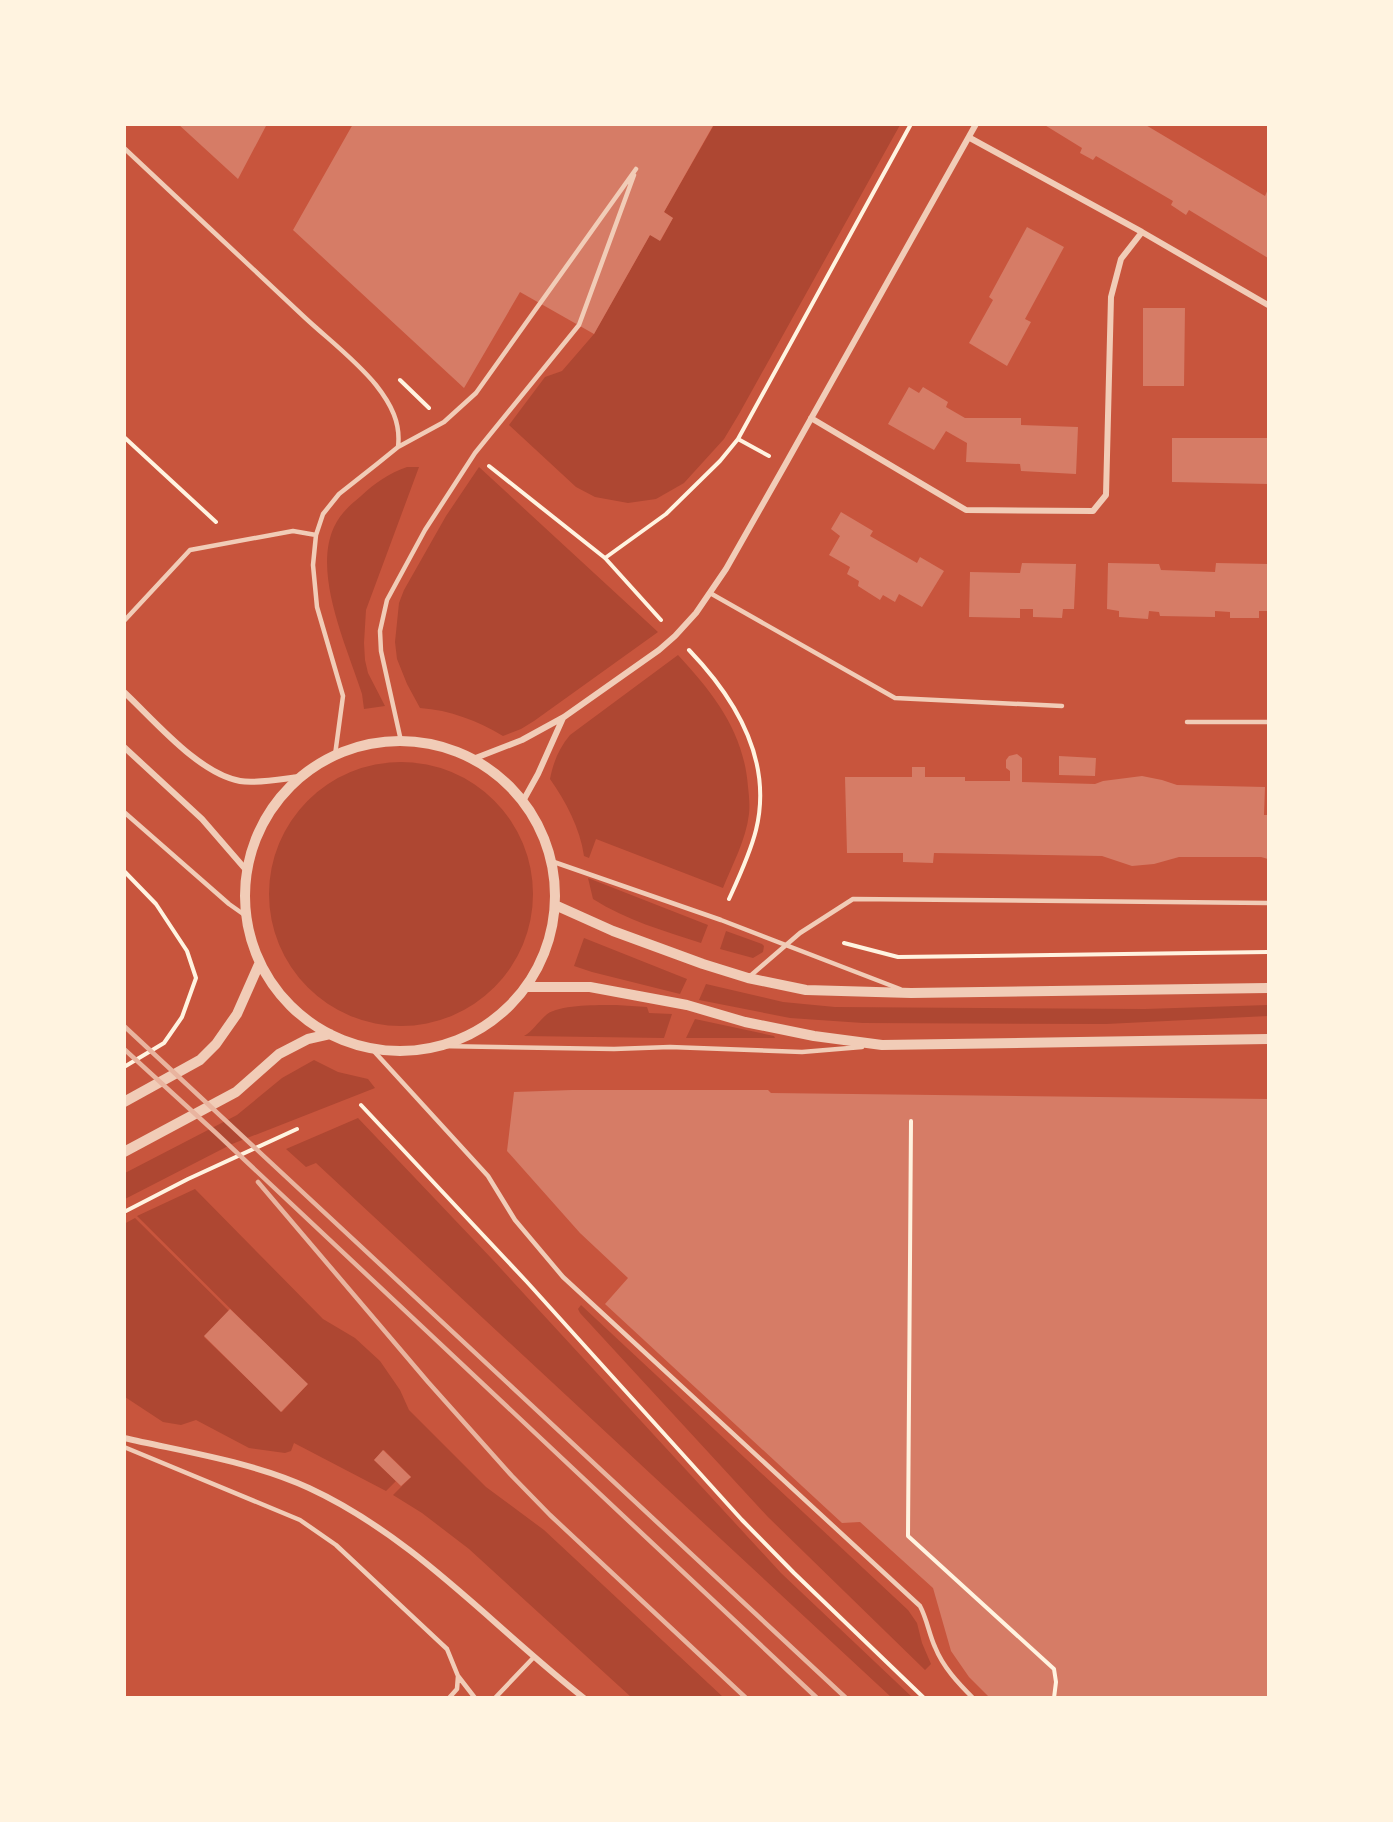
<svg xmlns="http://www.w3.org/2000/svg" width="1393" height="1822" font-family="Commissioner,sans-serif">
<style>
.green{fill:#ae4732}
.building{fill:#d67c66}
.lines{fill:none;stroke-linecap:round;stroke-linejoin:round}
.path{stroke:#fff3e0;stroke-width:4}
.service{stroke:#f1ccb7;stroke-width:4.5}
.minor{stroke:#f1ccb7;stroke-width:6}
.tertiary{stroke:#f1ccb7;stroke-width:10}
.rail{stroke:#e9b49f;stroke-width:4.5}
</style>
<rect width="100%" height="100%" fill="#c8553d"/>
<path class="green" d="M 714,125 L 900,125 L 739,414 L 724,439 L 684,483 L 656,499 L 628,503 L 595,497 L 576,487 L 509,425 L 545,377 L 562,371 L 594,334 L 650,235 L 661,240 L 673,218 L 664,212 Z
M 407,467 L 419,467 L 366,610 L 364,643 L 365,660 L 368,673 L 385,706 L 364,709 L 362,694 C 348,649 312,574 334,527 C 340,514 350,505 361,496 C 375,483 389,473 407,467 Z
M 479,467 L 658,632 L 534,721 L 521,729 L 503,736 C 478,721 450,710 420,708 L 407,684 L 397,659 L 395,642 L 399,603 L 404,590 L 446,516 Z
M 678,655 C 714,694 744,732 748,787 C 749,795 750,806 749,814 C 746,840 732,865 723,888 L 596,839 L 589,858 L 584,856 C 580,828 566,802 550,779 C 553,763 559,748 570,735 Z
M269 894a132 132 0 1 1 264 0a132 132 0 1 1-264 0Z
M 588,878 L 708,925 L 701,943 C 664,931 626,920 593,899 Z
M 726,931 L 762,944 L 764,946 L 763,952 L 753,958 L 720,949 Z
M 584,938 L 687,979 L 680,994 L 592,972 L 574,966 Z
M 706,984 L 783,1002 L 835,1007 L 1145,1009 L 1268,1005 L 1268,1016 L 1106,1024 L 863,1023 L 790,1018 L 699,1000 Z
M 616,1005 L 647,1007 L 649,1013 L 672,1014 L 664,1038 L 524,1036 C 533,1031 537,1023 545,1016 C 556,1004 599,1005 616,1005 Z
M 695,1019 L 774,1036 L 775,1038 L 686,1038 Z
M 314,1060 L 338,1072 L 368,1079 L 375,1088 L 232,1144 L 125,1199 L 125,1173 L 237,1115 L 282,1078 Z
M 358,1118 L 492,1259 L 781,1573 L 912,1697 L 891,1697 L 316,1163 L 306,1167 L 286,1149 Z
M 195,1189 L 323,1319 L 355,1338 L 380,1361 L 400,1390 L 409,1410 L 486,1487 L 544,1530 L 723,1697 L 631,1697 L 469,1549 L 422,1513 L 393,1495 L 411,1477 L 384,1450 L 374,1460 L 396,1481 L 386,1491 L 294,1443 L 291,1451 L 285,1453 L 249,1448 L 196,1420 L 181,1425 L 163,1422 L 125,1397 L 124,1224 L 135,1218 L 229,1311 L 204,1337 L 282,1412 L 307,1385 L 137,1216 Z
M 581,1305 L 908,1610 L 917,1623 L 922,1643 L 931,1664 L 925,1670 L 768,1517 L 580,1313 L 578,1309 Z"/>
<path class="building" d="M 178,124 L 267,124 L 238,179 Z
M 353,124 L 714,124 L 664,212 L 673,218 L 660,241 L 650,235 L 594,334 L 520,292 L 464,388 L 293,230 Z
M 1043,124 L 1144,124 L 1265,196 L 1268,189 L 1268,258 L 1189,210 L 1186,215 L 1171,205 L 1173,201 L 1096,156 L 1093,160 L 1080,153 L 1082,148 Z
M 1027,227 L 1064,247 L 1025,319 L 1031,322 L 1007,366 L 969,343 L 993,300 L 989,297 Z
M 1143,308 L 1185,308 L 1184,386 L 1143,386 Z
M 909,387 L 919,393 L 923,387 L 948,402 L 946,407 L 965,418 L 1021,418 L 1021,425 L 1078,427 L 1076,474 L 1021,471 L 1020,464 L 966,462 L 967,443 L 946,431 L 934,450 L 888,424 Z
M 1172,438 L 1268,438 L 1268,484 L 1172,482 Z
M 841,512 L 873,531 L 870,536 L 917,563 L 920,557 L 944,571 L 922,607 L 899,594 L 895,602 L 883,595 L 880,600 L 858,586 L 859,581 L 847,574 L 850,567 L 829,555 L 840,536 L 831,529 Z
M 1022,563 L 1076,564 L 1074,609 L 1063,609 L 1062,618 L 1033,617 L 1033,609 L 1020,609 L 1020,618 L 969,617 L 970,572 L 1020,573 Z
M 1108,563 L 1159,564 L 1161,570 L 1215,572 L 1216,563 L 1268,564 L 1268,611 L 1259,611 L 1259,618 L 1230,618 L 1230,612 L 1215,611 L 1215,617 L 1160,616 L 1159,612 L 1149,611 L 1148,619 L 1119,617 L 1119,611 L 1107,609 Z
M 1017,754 L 1022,758 L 1022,782 L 1095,784 L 1103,781 L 1142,776 L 1162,780 L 1177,785 L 1265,787 L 1264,815 L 1268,815 L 1268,859 L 1261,857 L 1179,857 L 1154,864 L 1132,866 L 1102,856 L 934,853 L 933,863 L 903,862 L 903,853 L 847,853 L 845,777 L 912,777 L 912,767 L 925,767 L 925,777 L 965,777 L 965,781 L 1010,781 L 1010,771 L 1006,768 L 1006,760 L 1009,756 Z
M 1059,756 L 1096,758 L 1095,776 L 1059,775 Z
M 572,1090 L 768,1090 L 771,1093 L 1268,1099 L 1268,1698 L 990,1698 L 969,1677 L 951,1651 L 933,1588 L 860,1522 L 842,1523 L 605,1304 L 628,1278 L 580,1233 L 507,1151 L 514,1092 Z
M 230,1309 L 308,1384 L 281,1412 L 204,1336 Z
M 383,1450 L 411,1477 L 401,1486 L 374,1460 Z"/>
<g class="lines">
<path class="path" d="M 400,380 L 429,408
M 124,437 L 216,522
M 738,439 L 769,456
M 489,466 L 605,558 L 661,620
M 605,558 L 666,514 L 720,461 L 738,439 L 911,124
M 689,650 C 736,699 773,761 756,830 C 750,854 739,877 729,899
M 124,871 L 156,904 L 187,951 L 196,978 L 182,1017 L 164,1043 L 124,1067
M 844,943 L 898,957 L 1268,952
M 361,1105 L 527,1282 L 742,1520 L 794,1573 L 924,1698
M 911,1121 L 908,1536 L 1054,1669 L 1056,1682 L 1054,1698
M 124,1212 L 188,1179 L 297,1129"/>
<path class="service" d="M 124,148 C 183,203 241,258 300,313 C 325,337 354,358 376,385 C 391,404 401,423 398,447
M 710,593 L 895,698 L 1062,706
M 124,621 L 190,550 L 293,531 L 316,535
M 1187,722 L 1268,722
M 401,741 L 381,651 L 380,631 L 387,600 L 425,530 L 475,453 L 579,325 L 634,175
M 335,755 L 343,696 L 317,607 L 313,565 L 316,535 L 323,514 L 339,494 L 377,464 L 398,447 L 444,422 L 476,393 L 636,169
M 124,812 L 229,904 L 246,916
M 551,861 L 721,920 L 900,989
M 749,977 L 800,933 L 853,899 L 1268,903
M 439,1046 L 614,1049 L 670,1047 L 802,1052 L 862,1047
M 371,1048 L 488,1176 L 515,1220 L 563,1277 L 920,1606 C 927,1619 929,1634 935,1647 C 943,1667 958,1683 973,1698
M 124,1447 L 300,1520 L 336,1545 L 447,1649 L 458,1676 L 457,1689 L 449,1698
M 458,1676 L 475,1698
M 495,1698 L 534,1657"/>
<path class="minor" d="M 970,138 L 1142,232 L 1268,305
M 811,418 L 966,510 L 1093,511 L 1106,495 L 1111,297 L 1121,259 L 1142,232
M 124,692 C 155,721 198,773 240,781 C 256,784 282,779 299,777
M 124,747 L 202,819 L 247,871
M 473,759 L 522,740 L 564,717 L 659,650 L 675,636 L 696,613 L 726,569 L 785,465 L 976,124
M 523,801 L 538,774 L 563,718
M 124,1438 C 185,1452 253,1462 309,1488 C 415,1537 493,1627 584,1698"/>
<path class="tertiary" d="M245 896a155 155 0 1 1 310 0a155 155 0 1 1-310 0Z
M 555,905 L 613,931 L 703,964 L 748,978 L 806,990 L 911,993 L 1268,988
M 526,987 L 590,987 L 687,1005 L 745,1022 L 814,1036 L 882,1045 L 1268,1039
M 124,1102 L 200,1060 L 216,1044 L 237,1014 L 260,962
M 124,1152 L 236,1092 L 279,1054 L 308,1039 L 330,1034"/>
<path class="rail" d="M 124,1026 L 846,1698
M 124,1049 L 216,1133 L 817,1698
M 258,1182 L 428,1382 L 512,1476 L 550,1515 L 746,1698"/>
</g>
<rect width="1393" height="1822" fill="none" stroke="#fff3e0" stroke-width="252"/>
</svg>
